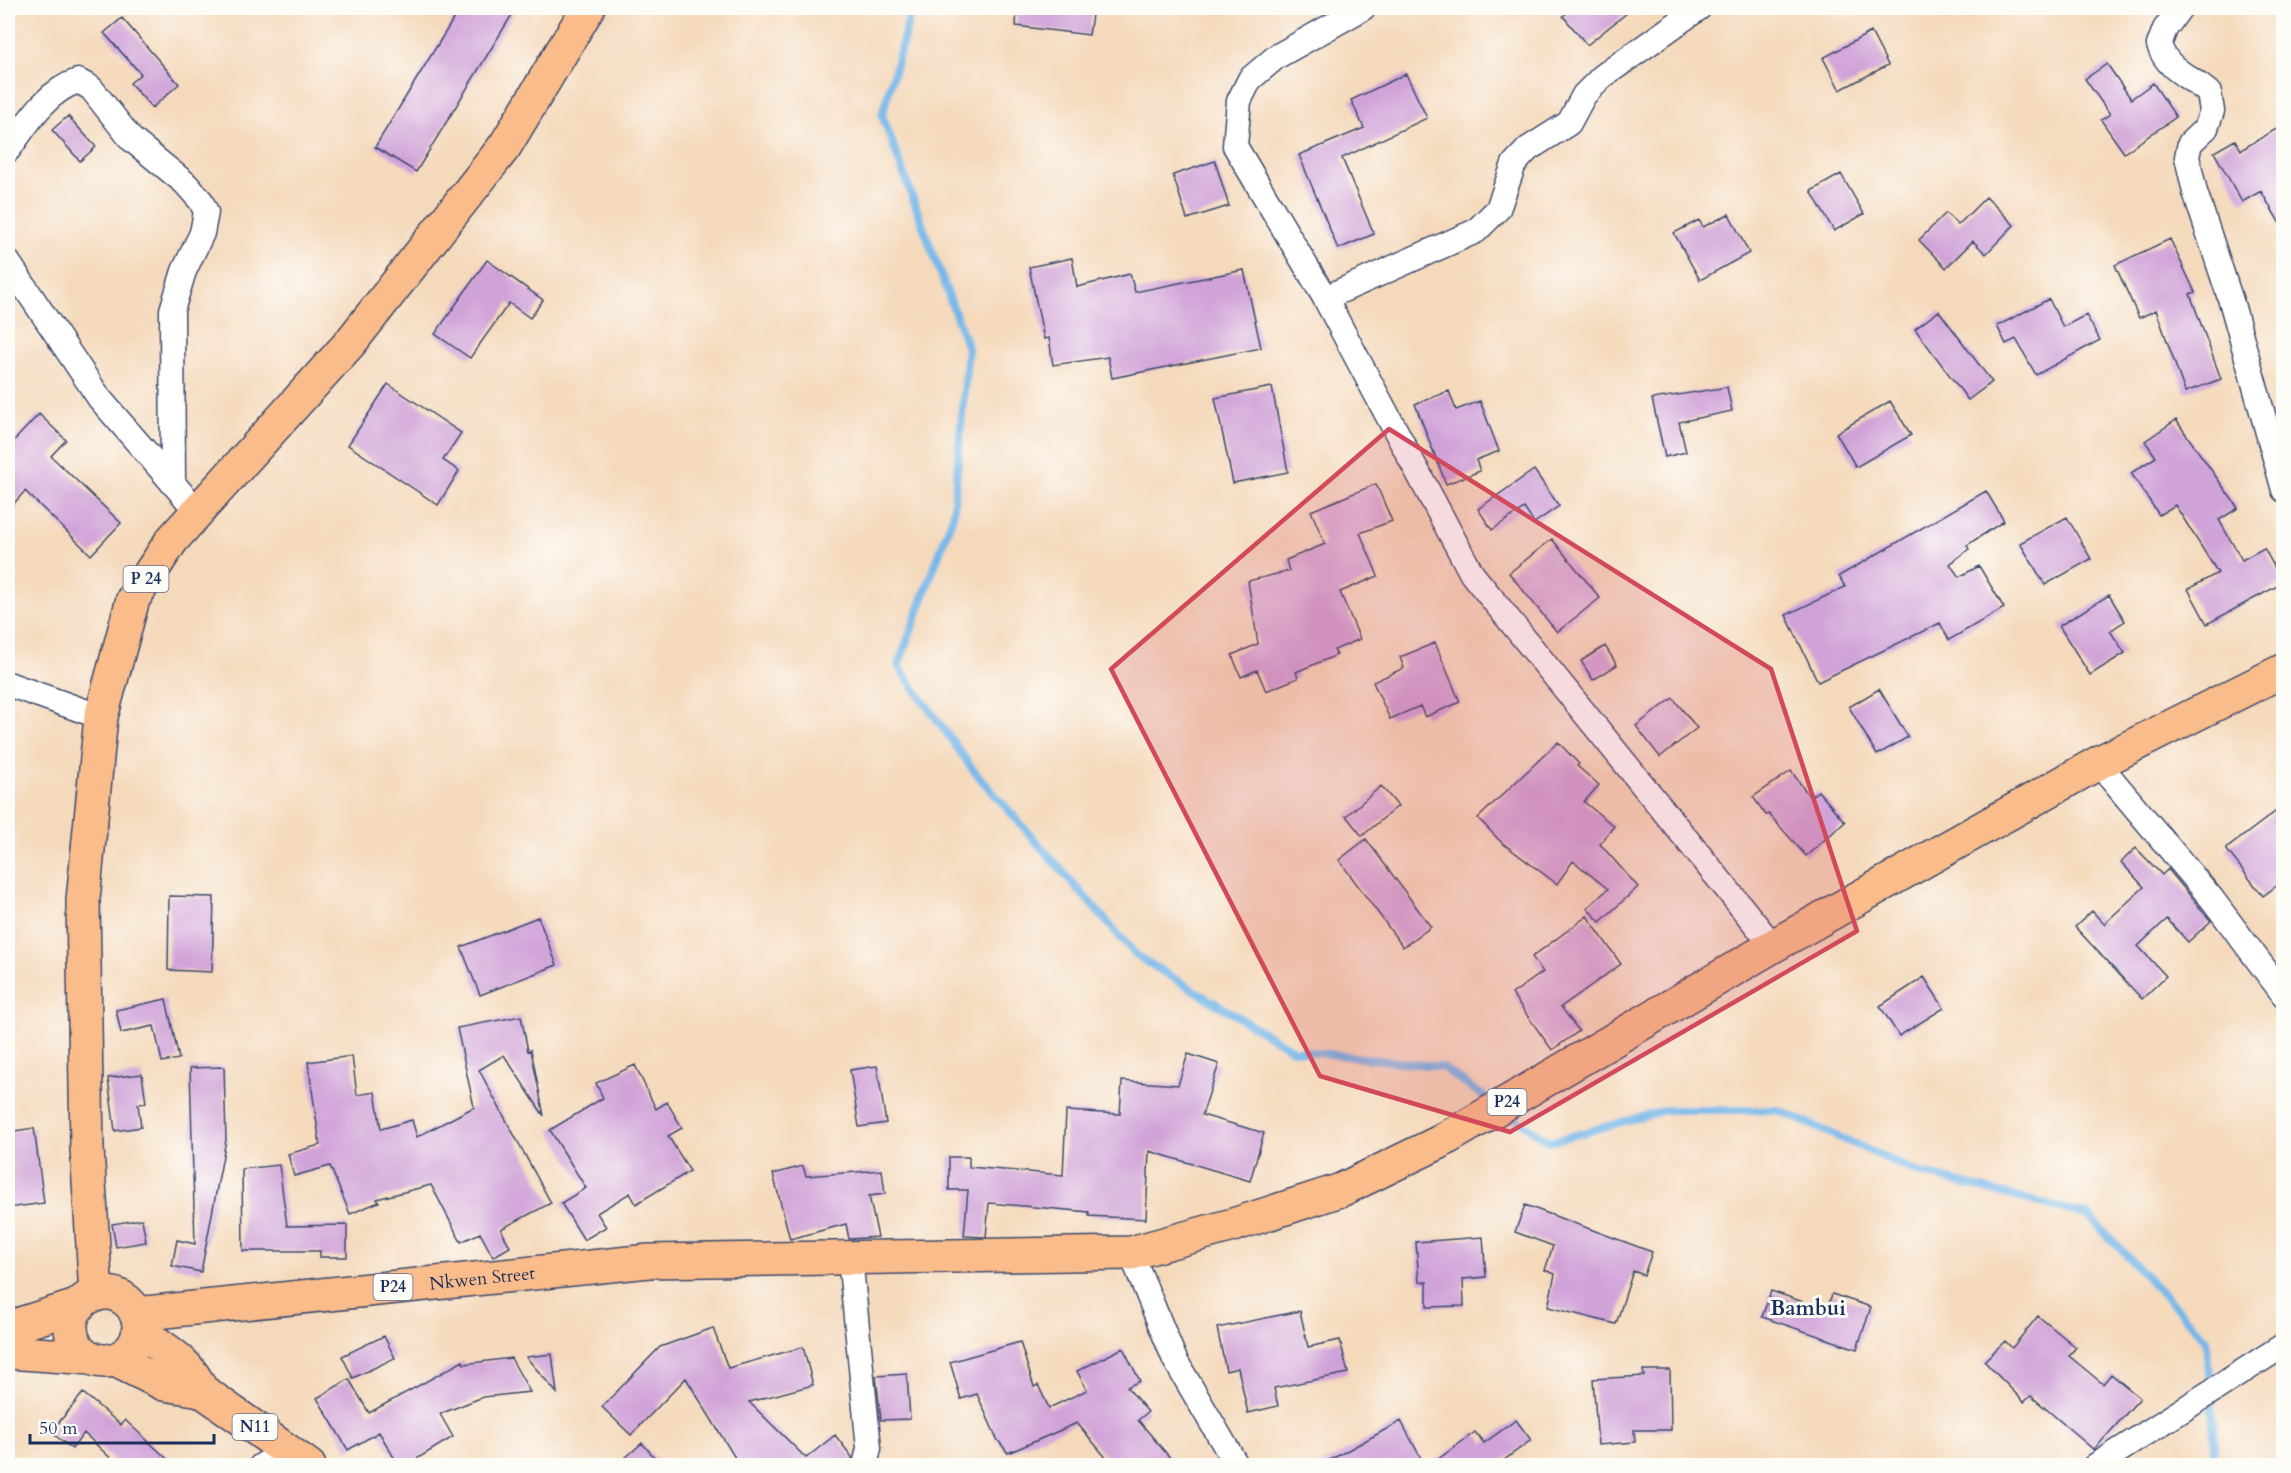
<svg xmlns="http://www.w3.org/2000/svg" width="2291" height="1473" font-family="Cardo,serif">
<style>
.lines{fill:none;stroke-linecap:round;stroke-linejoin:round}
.stream{stroke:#73b6e8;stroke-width:8}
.building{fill:#d0a3d8}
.minor-casing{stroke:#3c486c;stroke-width:27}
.primary-casing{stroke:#3c486c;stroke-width:36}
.trunk-casing{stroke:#3c486c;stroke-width:36}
.minor{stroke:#fff;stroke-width:24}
.primary{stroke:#f9bc8a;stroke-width:33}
.trunk{stroke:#f9bc8a;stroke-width:33}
.marked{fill:#d1495b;fill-opacity:0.2;stroke:#d1495b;stroke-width:4.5;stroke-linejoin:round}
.labels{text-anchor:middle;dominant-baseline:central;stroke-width:6;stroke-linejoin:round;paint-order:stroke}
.shield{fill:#fdfcf7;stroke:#5f6c8c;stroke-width:1.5}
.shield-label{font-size:16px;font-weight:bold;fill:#1b2f5e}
.street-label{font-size:18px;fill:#1b2f5e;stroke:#fdfcf7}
.quarter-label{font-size:21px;font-weight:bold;fill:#1b2f5e;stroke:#fdfcf7}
</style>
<rect width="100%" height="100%" fill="#fdfcf7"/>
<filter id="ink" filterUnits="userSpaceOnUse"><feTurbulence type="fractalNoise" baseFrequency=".0167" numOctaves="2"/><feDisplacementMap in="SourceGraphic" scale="12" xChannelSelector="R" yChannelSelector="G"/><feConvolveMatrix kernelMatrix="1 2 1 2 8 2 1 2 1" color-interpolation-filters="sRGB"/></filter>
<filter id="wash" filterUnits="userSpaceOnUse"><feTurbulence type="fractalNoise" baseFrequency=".008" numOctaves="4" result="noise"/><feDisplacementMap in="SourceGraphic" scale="24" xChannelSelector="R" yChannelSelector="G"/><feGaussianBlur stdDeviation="1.35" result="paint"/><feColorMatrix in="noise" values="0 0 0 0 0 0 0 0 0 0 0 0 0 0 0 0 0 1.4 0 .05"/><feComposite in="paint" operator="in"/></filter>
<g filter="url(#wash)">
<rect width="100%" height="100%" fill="#f4d9bb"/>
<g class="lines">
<path class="stream" d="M 909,8 L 910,15 L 882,115 L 968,348 L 953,516 L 898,666 L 974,771 L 1137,956 L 1293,1050 L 1442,1067 L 1493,1103
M 1508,1113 L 1549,1142 L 1666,1110 L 1778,1110 L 1917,1172 L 2088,1215 L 2206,1339 L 2215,1445 L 2212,1466"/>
</g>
<g id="blocks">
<path class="building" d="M 460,8 L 516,8 L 416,172 L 375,147 Z
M 1017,8 L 1093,8 L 1089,35 L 1016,26 Z
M 1573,8 L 1633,8 L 1587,45 L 1563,16 Z
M 122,18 L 179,84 L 152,108 L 130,83 L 141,74 L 104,33 Z
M 1871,32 L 1888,65 L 1840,90 L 1823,58 Z
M 2107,64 L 2131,99 L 2153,83 L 2176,117 L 2124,153 L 2101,120 L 2110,114 L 2085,79 Z
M 1406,74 L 1427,118 L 1342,158 L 1374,234 L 1338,249 L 1299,155 L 1364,128 L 1351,100 Z
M 68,116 L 96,147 L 80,161 L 52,130 Z
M 2283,125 L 2283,229 L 2261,191 L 2242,202 L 2214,152 L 2235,140 L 2241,150 Z
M 1215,161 L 1229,206 L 1187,219 L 1173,175 Z
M 1841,174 L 1864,214 L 1834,231 L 1811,191 Z
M 1986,197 L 2014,225 L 1986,254 L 1973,241 L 1946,268 L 1919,240 L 1946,213 L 1958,225 Z
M 1729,214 L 1749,253 L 1700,280 L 1674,233 L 1699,220 L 1703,227 Z
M 2170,239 L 2195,292 L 2190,294 L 2221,379 L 2185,392 L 2156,310 L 2139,318 L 2115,265 Z
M 1072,258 L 1077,287 L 1130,274 L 1135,292 L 1244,270 L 1261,348 L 1112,378 L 1108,357 L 1053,365 L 1049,338 L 1044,339 L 1029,267 Z
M 487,260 L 543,300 L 530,318 L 509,303 L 470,358 L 435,334 Z
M 2049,299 L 2063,327 L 2086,315 L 2100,340 L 2036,375 L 2016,339 L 2006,344 L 1997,326 Z
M 1939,311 L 1992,382 L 1968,400 L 1915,329 Z
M 388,384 L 461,433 L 443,460 L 459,471 L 438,505 L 348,445 Z
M 1272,387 L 1288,472 L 1233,483 L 1215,398 Z
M 1727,387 L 1732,411 L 1679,422 L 1686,452 L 1665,457 L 1652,399 Z
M 1449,391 L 1456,410 L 1480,401 L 1499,451 L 1476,460 L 1480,471 L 1446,484 L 1415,404 Z
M 1890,401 L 1911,435 L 1856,467 L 1836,433 Z
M 39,414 L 66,440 L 51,456 L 121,523 L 91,555 L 25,491 L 8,510 L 8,447 Z
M 2176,420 L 2238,508 L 2219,520 L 2242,560 L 2264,548 L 2283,583 L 2207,624 L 2188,589 L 2218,573 L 2175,505 L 2159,515 L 2131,473 L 2156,457 L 2145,441 Z
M 1534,470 L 1559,506 L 1534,523 L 1524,508 L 1492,530 L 1478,509 Z
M 1376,484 L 1392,521 L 1360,533 L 1378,576 L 1340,592 L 1360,639 L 1334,650 L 1337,655 L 1296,672 L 1298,678 L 1266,691 L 1257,670 L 1241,677 L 1232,655 L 1258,644 L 1248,581 L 1289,571 L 1286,560 L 1325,544 L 1311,511 Z
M 1986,491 L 2004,521 L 1967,545 L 1969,549 L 1950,564 L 1959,577 L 1979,566 L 2004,608 L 1949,640 L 1940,623 L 1818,682 L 1786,615 L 1845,587 L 1839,576 Z
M 2067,517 L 2091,559 L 2045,585 L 2020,543 Z
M 1552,539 L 1600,598 L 1557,632 L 1509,573 Z
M 2109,595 L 2125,621 L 2110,631 L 2125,653 L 2090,675 L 2059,626 Z
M 1435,643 L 1460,702 L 1425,717 L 1420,706 L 1390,719 L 1373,682 L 1404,668 L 1400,657 Z
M 1605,646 L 1617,665 L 1593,680 L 1581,661 Z
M 1879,689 L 1908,737 L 1877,755 L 1849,707 Z
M 1673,698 L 1697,728 L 1660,757 L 1636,726 Z
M 1558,742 L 1579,764 L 1577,766 L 1599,785 L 1584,802 L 1614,826 L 1600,844 L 1638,887 L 1600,922 L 1587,908 L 1608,889 L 1573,861 L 1557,884 L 1501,842 L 1478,818 Z
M 1791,771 L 1810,797 L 1818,791 L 1845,822 L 1806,856 L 1769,814 L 1766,815 L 1753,797 Z
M 1381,786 L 1398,806 L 1362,836 L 1346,816 Z
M 2283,806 L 2283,881 L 2263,896 L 2226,849 Z
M 1366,839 L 1431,927 L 1403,947 L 1339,860 Z
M 2136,848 L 2162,875 L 2168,869 L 2211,921 L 2188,942 L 2167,919 L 2138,946 L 2166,976 L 2142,999 L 2075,927 L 2092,911 L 2104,924 L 2144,887 L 2121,862 Z
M 169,896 L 214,897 L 212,972 L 168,970 Z
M 1587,916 L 1621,964 L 1561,1007 L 1579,1031 L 1552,1050 L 1512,994 L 1543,972 L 1532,957 Z
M 538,917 L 557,965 L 480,995 L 461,947 Z
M 1924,977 L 1944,1008 L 1899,1036 L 1880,1006 Z
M 166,999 L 179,1059 L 162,1062 L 154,1026 L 121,1033 L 116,1010 Z
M 521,1016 L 528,1051 L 531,1050 L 544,1116 L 504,1055 L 479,1070 L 551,1203 L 501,1229 L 510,1247 L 493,1257 L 480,1233 L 461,1242 L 431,1185 L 377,1199 L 379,1202 L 350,1214 L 330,1166 L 294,1176 L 288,1154 L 320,1145 L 308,1062 L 352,1056 L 357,1095 L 375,1092 L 381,1129 L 412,1120 L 417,1137 L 474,1107 L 457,1028 Z
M 1188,1054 L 1219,1064 L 1202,1115 L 1264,1133 L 1250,1181 L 1149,1151 L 1146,1219 L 1089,1216 L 1089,1212 L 989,1203 L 986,1237 L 964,1236 L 968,1190 L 949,1190 L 949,1157 L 969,1157 L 969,1167 L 1063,1175 L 1066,1111 L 1120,1114 L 1122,1081 L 1178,1085 Z
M 635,1065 L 656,1109 L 667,1102 L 682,1128 L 668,1136 L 690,1171 L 636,1204 L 630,1193 L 597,1213 L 606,1227 L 584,1240 L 561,1203 L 586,1188 L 550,1130 L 603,1098 L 596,1083 Z
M 877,1066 L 886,1123 L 859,1127 L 850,1070 Z
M 224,1067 L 226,1140 L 201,1272 L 172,1266 L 177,1240 L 195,1244 L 190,1068 Z
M 142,1074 L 146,1103 L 138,1104 L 141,1127 L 115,1131 L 108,1078 Z
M 34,1128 L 44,1203 L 8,1208 L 8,1132 Z
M 279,1165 L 287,1226 L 347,1225 L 347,1257 L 320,1257 L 320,1251 L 243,1251 L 242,1169 Z
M 803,1166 L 806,1176 L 882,1170 L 885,1194 L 869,1196 L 878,1237 L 849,1239 L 846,1224 L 790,1239 L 773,1174 Z
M 1525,1205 L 1652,1252 L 1644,1275 L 1633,1271 L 1616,1324 L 1548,1307 L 1555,1274 L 1545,1270 L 1553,1246 L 1515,1232 Z
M 142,1219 L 146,1242 L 116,1247 L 112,1224 Z
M 1483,1237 L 1486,1277 L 1463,1279 L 1464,1306 L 1427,1307 L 1427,1282 L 1419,1282 L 1416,1242 Z
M 1771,1291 L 1827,1310 L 1832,1294 L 1871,1307 L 1857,1349 L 1762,1317 Z
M 1300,1311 L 1308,1347 L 1340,1340 L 1348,1373 L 1274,1388 L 1278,1406 L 1248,1413 L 1238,1368 L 1226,1371 L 1217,1328 Z
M 2038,1316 L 2076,1347 L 2069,1356 L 2103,1384 L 2111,1374 L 2140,1398 L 2094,1450 L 2031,1396 L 2024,1402 L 1984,1361 L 2005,1341 L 2012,1348 Z
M 713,1328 L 728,1368 L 803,1347 L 813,1385 L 749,1402 L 806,1458 L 835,1435 L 852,1457 L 851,1466 L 740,1466 L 686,1378 L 631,1435 L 602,1407 L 660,1347 Z
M 384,1336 L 395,1358 L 353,1378 L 342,1356 Z
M 1020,1342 L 1034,1387 L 1038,1385 L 1049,1408 L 1087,1390 L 1077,1371 L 1123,1348 L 1140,1381 L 1127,1387 L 1148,1412 L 1138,1420 L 1177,1466 L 1113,1466 L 1077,1423 L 1008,1453 L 997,1439 L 977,1394 L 961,1399 L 950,1362 Z
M 552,1354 L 557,1393 L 526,1357 Z
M 511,1358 L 530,1392 L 483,1397 L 440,1414 L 453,1437 L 405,1466 L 399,1466 L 379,1432 L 348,1450 L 317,1398 L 349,1379 L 369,1413 L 463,1361 L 464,1364 Z
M 1643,1370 L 1670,1370 L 1671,1430 L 1634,1430 L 1635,1442 L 1598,1445 L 1593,1379 L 1644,1376 Z
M 907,1374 L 910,1419 L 881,1420 L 876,1376 Z
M 83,1393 L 121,1425 L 125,1420 L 175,1466 L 119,1466 L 84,1433 L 72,1449 L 51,1432 Z
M 1516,1420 L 1531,1440 L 1496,1466 L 1429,1466 L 1475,1432 L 1484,1443 Z
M 1401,1421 L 1425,1466 L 1319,1466 Z
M 642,1443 L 662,1466 L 616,1466 Z"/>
</g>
</g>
<g filter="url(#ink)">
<use href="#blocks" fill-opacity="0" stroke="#3c486c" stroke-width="1.5"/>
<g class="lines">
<g class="minor-casing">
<path id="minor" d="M 1363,8 L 1276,57 L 1250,79 L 1239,101 L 1235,146 L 1325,298 L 1472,574 L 1773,946
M 2180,8 L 2165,29 L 2159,45 C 2167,70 2191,77 2209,93 L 2212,111 L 2206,128 L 2190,143 L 2187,157 L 2195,192 L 2232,304 L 2284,490
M 8,150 C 27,124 46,91 78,81 L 91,88 L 131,139 L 185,183 L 201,201 L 206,212 L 202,233 L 184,271 L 172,310 L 173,484
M 8,262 L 100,399 L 197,511
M 1325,298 L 1476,231 L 1498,209 L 1514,164 L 1528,149 L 1569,123 L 1584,95 L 1603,76 L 1699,8
M 8,684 L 101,717
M 2098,763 L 2212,899 L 2284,995
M 1131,1253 L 1175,1360 L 1237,1466
M 850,1257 L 869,1448 L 865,1466
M 261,1466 L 288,1450
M 2095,1466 L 2284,1345"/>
</g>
<g class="primary-casing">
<g id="primary">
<path d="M 96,1295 L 87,1149 L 83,900 L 101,717 L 133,599 L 172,540 L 350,343 L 505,146 L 588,8"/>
<path id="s1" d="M 136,1314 L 649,1261 L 1131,1253 L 1233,1225 L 1341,1190 L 1440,1142 L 1773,946 L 2098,763 L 2284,670"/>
</g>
</g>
<g class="trunk-casing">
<path id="trunk" d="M71 1327a34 34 0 1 1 68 0a34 34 0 1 1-68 0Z
M 8,1328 L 80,1305
M 139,1331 C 163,1348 190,1362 201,1390
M 8,1352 L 92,1358
M 115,1360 L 164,1384 L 201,1390 L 309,1466"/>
</g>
<use href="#minor" class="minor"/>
<use href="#primary" class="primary"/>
<use href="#trunk" class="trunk"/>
</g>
</g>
<path class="marked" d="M 1389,429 L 1771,669 L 1857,931 L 1510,1132 L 1320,1076 L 1111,669 Z"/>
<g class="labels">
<g class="shield">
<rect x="123.5" y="566" width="45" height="26" rx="4.5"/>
<rect x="1487.5" y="1089" width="39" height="26" rx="4.5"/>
<rect x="373.5" y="1274" width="39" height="26" rx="4.5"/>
<rect x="232.5" y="1414" width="45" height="26" rx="4.5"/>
</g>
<g class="shield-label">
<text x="146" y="579">P 24</text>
<text x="1507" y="1102">P24</text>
<text x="393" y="1287">P24</text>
<text x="255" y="1427">N11</text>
</g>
<g class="street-label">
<text stroke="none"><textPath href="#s1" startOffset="348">Nkwen Street</textPath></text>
</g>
<g class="quarter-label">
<text x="1808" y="1308">Bambui</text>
</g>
</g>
<rect width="2291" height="1473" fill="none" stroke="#fdfcf7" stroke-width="30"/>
<path d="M30 1434v9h184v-9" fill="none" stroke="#1b2f5e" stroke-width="3"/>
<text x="39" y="1434" font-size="18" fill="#1b2f5e" stroke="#fdfcf7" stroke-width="4.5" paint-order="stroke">50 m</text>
</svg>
